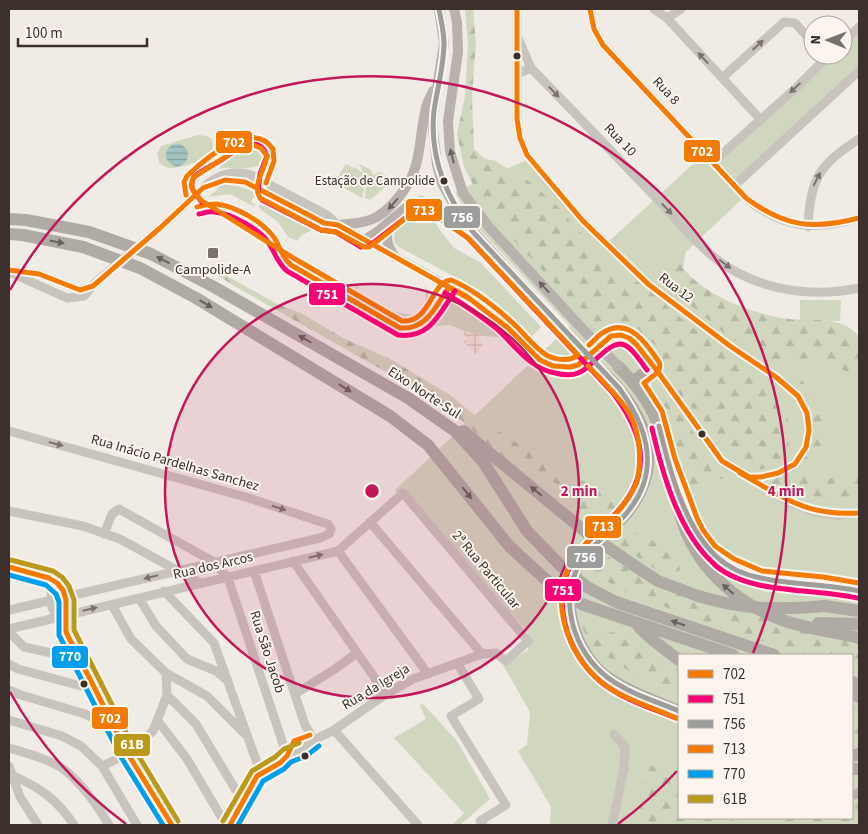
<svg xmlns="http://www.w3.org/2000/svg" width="868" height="834" font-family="'Source Sans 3',sans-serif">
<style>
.green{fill:#d1d6bf;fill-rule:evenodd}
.forest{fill:url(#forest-firs)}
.plaza{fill:url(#plaza-grid)}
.water{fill:url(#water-rules)}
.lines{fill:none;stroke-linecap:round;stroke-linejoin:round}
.minor{stroke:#c9c3be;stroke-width:9}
.major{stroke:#b8b1ad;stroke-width:10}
.highway{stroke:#afaaa4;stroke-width:12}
.minor-bridge{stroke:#c9c3be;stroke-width:9}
.major-bridge{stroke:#b8b1ad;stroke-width:10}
.highway-bridge{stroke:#afaaa4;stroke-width:12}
.bus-1-casing{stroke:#fbf5ee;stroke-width:9}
.bus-2-casing{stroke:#fbf5ee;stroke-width:9}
.bus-3-casing{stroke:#fbf5ee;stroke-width:9}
.bus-4-casing{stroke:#fbf5ee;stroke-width:9}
.bus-5-casing{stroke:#fbf5ee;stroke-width:9}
.bus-6-casing{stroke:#fbf5ee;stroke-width:9}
.bus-1{stroke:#f57a02;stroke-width:5}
.bus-2{stroke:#f07;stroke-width:5}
.bus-3{stroke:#9d9d9c;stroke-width:5}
.bus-4{stroke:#f57a02;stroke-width:5}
.bus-5{stroke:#009fee;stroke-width:5}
.bus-6{stroke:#ba991c;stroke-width:5}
.oneway{fill:#7b726d}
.oneway2{fill:#6d645f}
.oneway3{fill:#69615b}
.ring{fill:none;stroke:#c2185b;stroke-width:2.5}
.bus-dot{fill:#3b302b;stroke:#fbf5ee;stroke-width:2}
.poi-dot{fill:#7a716c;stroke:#fbf5ee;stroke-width:2}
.labels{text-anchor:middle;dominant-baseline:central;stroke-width:4;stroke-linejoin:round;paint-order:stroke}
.bus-label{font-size:13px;fill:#3b302b;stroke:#fbf5ee;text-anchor:end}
.street-label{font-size:14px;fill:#3b302b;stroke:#fbf5ee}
.poi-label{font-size:14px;fill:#3b302b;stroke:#fbf5ee}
.centre{fill:#c2185b;stroke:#fbf5ee;stroke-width:2.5}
.ring-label{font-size:15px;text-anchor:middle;font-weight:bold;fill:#c2185b;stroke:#fbf5ee;stroke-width:4;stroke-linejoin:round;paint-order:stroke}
.line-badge{stroke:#fbf5ee;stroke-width:2}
.badge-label{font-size:14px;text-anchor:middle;font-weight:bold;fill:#fff}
</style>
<defs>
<pattern id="forest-firs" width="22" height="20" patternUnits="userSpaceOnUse" patternTransform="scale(1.25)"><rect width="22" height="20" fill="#d1d6bf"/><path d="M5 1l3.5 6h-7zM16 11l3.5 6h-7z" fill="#b4b8a4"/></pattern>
<pattern id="plaza-grid" width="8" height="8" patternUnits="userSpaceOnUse" patternTransform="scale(1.25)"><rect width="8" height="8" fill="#eee3d5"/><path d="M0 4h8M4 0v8" fill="none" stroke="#cdc3b7"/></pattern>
<pattern id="water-rules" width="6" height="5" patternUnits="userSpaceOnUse" patternTransform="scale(1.25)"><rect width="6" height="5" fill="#a1c2c1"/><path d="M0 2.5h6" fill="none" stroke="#849e9d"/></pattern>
</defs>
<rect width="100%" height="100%" fill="#f0ebe5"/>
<path class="green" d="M 859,26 L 859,72 L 736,188 L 744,197 L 669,268 L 736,312 L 859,348 L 859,825 L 550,825 L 551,807 L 518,751 L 527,745 L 530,712 L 503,665 L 528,650 L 528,632 L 395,490 L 570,326 L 470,219 L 455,192 L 529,159 L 606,244 L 704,154 L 713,163 L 828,55 L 843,55 L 843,41 ZM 679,655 L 852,655 L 852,818 L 679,818 Z
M 198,135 L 207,136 L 212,139 C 213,143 214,147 212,151 C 209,159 180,169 171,168 C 167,168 164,166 160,164 L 157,154 L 161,146 ZM 177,144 L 183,146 L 187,155 L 185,162 L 174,165 Z
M 250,145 C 257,145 260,148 263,154 L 262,164 C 251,171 231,166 218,169 L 243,148 Z
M 346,164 L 353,168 L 354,167 L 363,173 L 364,190 L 362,198 L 335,183 L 344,166 L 345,166 Z
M 359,164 L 371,170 L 373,175 L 380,172 L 389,178 C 388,187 377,194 370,200 L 365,198 L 367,179 Z
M 232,185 C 245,187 257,193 266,202 L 253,197 L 251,202 L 256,205 L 253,206 L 230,194 L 208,197 L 221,187 Z
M 261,204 L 312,230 L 302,235 L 297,241 L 288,237 L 278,222 L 261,210 L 259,207 Z
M 414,208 L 422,208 L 429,210 L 437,226 L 454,248 L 480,262 L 541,327 L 530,338 L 498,304 L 483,292 L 399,247 L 395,243 C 391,228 402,214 414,208 Z
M 425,285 C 430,292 431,304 426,311 C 411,337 374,308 357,298 L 353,293 L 355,287 L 359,286 L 356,292 L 357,293 C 379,305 432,338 425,285 Z
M 450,296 L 480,315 L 507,338 L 474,335 L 450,325 L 436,326 L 425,329 L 424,328 L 429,324 Z
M 800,300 L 841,300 L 840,321 L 800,320 Z
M 422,703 L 457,741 L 490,799 L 460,825 L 452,825 L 464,813 L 394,738 L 426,719 L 420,706 Z"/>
<path class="forest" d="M 465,9 L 473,9 L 476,43 L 472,95 L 474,149 L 485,159 L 496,161 L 515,174 L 529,181 L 557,206 L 614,269 L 643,285 L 684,321 L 709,339 L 758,381 L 774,389 L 786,411 L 791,433 L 786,455 L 776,465 L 755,471 L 742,467 L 725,454 L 719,440 L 686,401 L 679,404 C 690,434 710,456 729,481 L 717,478 L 705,486 L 699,496 L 684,492 C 669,460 679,425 647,401 L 644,386 C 659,379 664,367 662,351 L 632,324 L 613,323 L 596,326 L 585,311 L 565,294 L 506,232 L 481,201 L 464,167 L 457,134 L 465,96 L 468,44 Z
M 687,245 L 683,268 C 705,296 753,314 788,319 C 807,321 831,317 848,327 C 852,329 856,334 859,337 L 859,378 L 834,365 L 811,358 L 800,359 L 780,367 L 763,361 L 719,329 L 687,302 L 663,290 L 655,276 C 668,266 673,254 687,245 Z
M 216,270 L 279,305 L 301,313 L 343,338 L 390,359 L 450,395 L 478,418 L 563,472 L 622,498 C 615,513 613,519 597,525 L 585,520 L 563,489 L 551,480 L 534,477 L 518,470 L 454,414 L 414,388 L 236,287 L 211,271 Z
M 786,373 L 797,375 L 810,390 L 822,409 L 825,432 L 811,470 L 818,478 L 838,478 L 859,466 L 859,504 L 851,506 L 777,492 L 771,482 C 779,476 791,473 798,466 C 815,452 818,419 807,401 C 801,390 791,383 781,377 Z
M 626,531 L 645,535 L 674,556 L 680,568 L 677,577 L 664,575 L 614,541 L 615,534 Z
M 599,552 L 695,603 L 726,612 L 760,614 L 859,644 L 859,673 L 852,671 L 852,655 L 812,655 L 740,635 L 641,598 L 611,584 L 596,573 L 591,566 L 592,559 Z
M 577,616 L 598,634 L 616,632 L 662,658 L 679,670 L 679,694 L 655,688 L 591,646 Z
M 852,707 L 859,709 L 859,741 L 852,742 Z
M 644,759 L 679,787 L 679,818 L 722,818 L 749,824 L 778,821 L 790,818 L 852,818 L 852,801 L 859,799 L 859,825 L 638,825 Z"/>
<path class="plaza" d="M 465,331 L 479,335 L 483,346 L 476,355 L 464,342 L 467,337 L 463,334 Z"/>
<path class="water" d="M166 155a11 11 0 1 1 22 0a11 11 0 1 1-22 0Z"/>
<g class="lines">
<path class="minor" d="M 517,9 L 517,119 L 520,138 L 527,155 L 550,184 L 583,221 L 648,284 L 730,346 L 776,377 L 798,396 L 807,413 L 809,430 L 806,447 L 795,464 L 778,473 L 761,477 L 749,477
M 590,9 L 594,29 L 603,45 L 746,198 C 783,229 815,231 859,218
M 654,9 L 667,18 L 681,9
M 667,18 L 760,119
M 518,38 L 531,68
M 843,42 L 859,27
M 517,74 L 531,68 C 574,112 617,157 660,202 C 682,225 703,253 731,269 C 770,292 816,297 859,288
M 722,78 L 784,22 L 795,23 L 813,43
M 713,162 L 796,88 L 829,55
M 215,184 L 232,180 L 245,182 L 324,223 L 338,225
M 735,185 L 859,71
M 203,188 C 217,175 232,169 251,175 L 327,215 L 338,225 L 466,296 L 508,328 L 540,360 L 553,366 L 570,367 L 578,365 L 611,336 L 621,335 L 629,338 L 636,344 L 658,372 L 722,461 L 789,502 L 815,512 L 839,515 L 859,513
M 808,227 C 810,179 819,165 859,139
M 10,270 L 39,274 L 80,290 L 92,286
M 9,272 L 67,298 L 84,296 L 95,283
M 9,431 L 249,498 L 324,523 L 328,524 L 331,529 L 329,534 L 320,538 L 9,610
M 9,511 L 83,526 L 120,539 L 200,583
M 370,522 L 482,654
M 104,534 L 112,514 L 119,509 L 214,562 L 228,578 L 287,756
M 338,551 L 428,674
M 293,561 L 386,694
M 9,567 C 36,573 60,572 67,604
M 254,571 L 305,725 L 314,740
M 50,576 L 52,608
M 164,591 L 214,643 L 261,774
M 139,598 L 156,626 L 187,659 L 216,671 L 228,681
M 54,614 L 66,632 L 128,754 L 172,825
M 9,629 L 338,551 L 403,493 L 528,641 L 506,661 L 496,653 L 482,654 L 413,679 L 386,694 L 334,730 L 314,740 L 302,750 L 287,756 L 280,763 L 257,776 L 230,825
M 9,632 L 24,647 L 79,659
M 457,663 L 479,699 L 451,716 L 506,805 L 480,821 L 483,825
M 9,664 L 18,669 L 96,690
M 166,673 L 207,696 L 247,736
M 9,690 L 21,695 L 85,714 L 116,730
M 295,694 L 335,669 L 357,653
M 167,695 L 196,724 L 237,792 L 244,798
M 9,720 L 62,736 L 81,746 L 102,766 L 128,754 L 153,731 L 167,695 L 166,673 L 131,639 L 112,605
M 158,721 L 187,759 L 226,825
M 334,730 L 418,825
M 9,748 C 26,753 52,760 66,771 C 84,786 97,805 109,825
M 287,756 C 292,741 296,741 310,735
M 9,766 L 20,797 L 38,825
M 102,766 L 137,825
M 12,775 C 40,788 57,799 74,825
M 612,825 L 624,768 L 625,747 L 614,734"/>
<path class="major" d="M 439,9 L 444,43 L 433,115 L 433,130 L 437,165 L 442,183 L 461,218 L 566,333
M 454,9 L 457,22 L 458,52 L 448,121 L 450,152 L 463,193 L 489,227 L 577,323
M 392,221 C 384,234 386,245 395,257
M 338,225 C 367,223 379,221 398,198 C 424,167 417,144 426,108 C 427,102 431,96 433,91
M 365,240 L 377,232 L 409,205 L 421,201 L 434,205 L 464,226
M 852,795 L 859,793"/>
<path class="highway" d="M 9,219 L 26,220 L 89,232 L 151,254 L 214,287 L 408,398 L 455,431 L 484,463 L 527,531 L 560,565
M 9,234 L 23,235 L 83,247 L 140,268 L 196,298 L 390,416 L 428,445 L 510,547 L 554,587
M 618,366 C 654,402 659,423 670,470 C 674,489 678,510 685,529 C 702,573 741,606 785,621 C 809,629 835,632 859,638
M 608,377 C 645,415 665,461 630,509 C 616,528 595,542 581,561 C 556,595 575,654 607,677 C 629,692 655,701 679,711
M 633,382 L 653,366
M 463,431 L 587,533
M 689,518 C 717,594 797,575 859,591
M 638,568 L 658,581 L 698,596
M 587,587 L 616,602 L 774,655
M 584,605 L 733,655
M 825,606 L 859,611
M 818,623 L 859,624
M 639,627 L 654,641 L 679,660
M 852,682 L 859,684
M 852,694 L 859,697
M 852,756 L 859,754
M 852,769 L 859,769"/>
<path class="minor-bridge" d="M 95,283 L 160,228 L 203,188"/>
<path class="major-bridge" d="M 577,323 L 618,366
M 566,333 L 608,377"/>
<path class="highway-bridge" d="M 587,533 L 638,568
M 560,565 L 587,587
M 554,587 L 584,605
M 698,596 C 744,610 777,610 825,606"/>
<g class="bus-1-casing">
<path id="bus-1" d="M 590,9 L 594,29 L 603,45 L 746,198 C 785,227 813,230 859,218
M 186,195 L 184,182 L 187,176 C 205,159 252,118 273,149 L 274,161 L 266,183
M 197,207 C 203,205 210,204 216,204 C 235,206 261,221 273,236 C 280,245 281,257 291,265 L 400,328 C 427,330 435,307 449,287
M 9,270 L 39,274 L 80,290 L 93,286 L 160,228 L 203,188 L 225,180 L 245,182 L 324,223 L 338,225 L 470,299
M 449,287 L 466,296 L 508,328 L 540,360 L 553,366 L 570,367 L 578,365 L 611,336 L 621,335 L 629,338 L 636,344 L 658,372 L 722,461 L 749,477 L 761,477 L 778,473 L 795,464 L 806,447 L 809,430 L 807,413 L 798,396 L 776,377 L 730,346 L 648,284 L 583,221 L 527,155 L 520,138 L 517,119 L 517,9
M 740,473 C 785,498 805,516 859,513
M 9,567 L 49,578 L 57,583 L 63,590 L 66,600 L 66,632 L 128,754 L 172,825
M 230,825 L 257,776 L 280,763 L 287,756 L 294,741 L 310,735"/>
</g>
<g class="bus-2-casing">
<path id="bus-2" d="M 262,200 L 321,230 L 336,232 L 361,247
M 202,202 C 195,194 188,187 194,177 C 202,170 212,166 221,160 C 234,152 258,131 267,156 L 260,174 L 258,192
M 199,214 C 204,213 209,211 214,212 C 230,213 259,229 268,242 C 275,252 277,263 287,271 L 398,335 C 430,339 439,314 455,291
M 369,246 L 413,212 L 421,209 L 431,212 L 468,238 L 613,393 C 631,417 647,446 638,477 C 628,511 595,529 576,556 C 548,596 566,653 601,682 C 622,699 651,708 676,718
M 445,293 C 463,304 480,315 496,328 C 514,344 530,369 555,373 C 563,375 571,376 578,373 C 584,371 589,366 593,362 C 621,335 625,339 647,370
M 652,428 C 662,472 678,530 712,562 C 724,575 742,581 759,585 C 791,592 825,591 857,598"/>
</g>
<g class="bus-3-casing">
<path id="bus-3" d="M 439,9 C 441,20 444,32 444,43 C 444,66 437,89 434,111 C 429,157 446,197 473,232 L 619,388 C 649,429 662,473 625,515 C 611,531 593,544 581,562 C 557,599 574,652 607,677 C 628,693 655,701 679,711
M 659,426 C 669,468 684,527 717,557 C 729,568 745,575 761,578 C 793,585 827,584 859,591"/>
</g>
<g class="bus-4-casing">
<path id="bus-4" d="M 250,144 L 261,148 L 267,156 C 265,169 252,185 260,198 L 321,230 L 336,232 L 364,247 L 369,247 L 381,238 L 413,212 L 421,209 L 431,212 L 468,238 L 578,355 C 569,362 558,360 548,356 C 536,349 527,337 517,327 C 498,309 475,290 451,280 C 431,281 431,323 402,321 L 295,259 L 202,201 C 195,194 188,187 194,177 L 236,150 Z
M 589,345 C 594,341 598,335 604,332 C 629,317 647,344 659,362 C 663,372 651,377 644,383 L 662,411 L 675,459 L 697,518 L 703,530 L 715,546 L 734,559 L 762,571 L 823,577 L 859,583
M 588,366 C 601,379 615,393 626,408 C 638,426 641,448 639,470 C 638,474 638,480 636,484 C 633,491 628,498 624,504 C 610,524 586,539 573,560 C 548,599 567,653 601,682 C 622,699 652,707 676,718"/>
</g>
<g class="bus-5-casing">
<path id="bus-5" d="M 9,575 L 46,585 L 56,594 L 59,602 L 59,635 L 121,757 L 163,825
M 238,825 L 263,781 L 284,769 L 291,762 L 306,756 L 319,746"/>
</g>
<g class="bus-6-casing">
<path id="bus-6" d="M 11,560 L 53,571 L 62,577 L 69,586 L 74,600 L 74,630 L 135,750 L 178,821
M 223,821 L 252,771 L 275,757 L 284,749 L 299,743"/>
</g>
<use href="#bus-1" class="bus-1"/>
<use href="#bus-2" class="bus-2"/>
<use href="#bus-3" class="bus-3"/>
<use href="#bus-4" class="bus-4"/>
<use href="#bus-5" class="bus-5"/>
<use href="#bus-6" class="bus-6"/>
</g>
<defs><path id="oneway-solid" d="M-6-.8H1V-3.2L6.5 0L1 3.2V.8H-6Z" transform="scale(1.25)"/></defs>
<g class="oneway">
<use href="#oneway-solid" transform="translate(758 45) rotate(-42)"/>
<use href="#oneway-solid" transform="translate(703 58) rotate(-133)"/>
<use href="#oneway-solid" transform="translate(795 88) rotate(137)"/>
<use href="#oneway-solid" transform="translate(554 92) rotate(46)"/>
<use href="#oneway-solid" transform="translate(817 179) rotate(-63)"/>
<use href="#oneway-solid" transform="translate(667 209) rotate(47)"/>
<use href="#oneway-solid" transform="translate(725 264) rotate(37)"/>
<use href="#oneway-solid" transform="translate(56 444) rotate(15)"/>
<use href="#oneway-solid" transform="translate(279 508) rotate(18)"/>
<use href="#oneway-solid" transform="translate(316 556) rotate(-13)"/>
<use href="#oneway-solid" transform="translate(151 577) rotate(166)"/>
<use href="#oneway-solid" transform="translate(90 609) rotate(-13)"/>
</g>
<g class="oneway2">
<use href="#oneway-solid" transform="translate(452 156) rotate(-104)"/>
<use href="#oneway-solid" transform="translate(393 204) rotate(132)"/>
<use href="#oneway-solid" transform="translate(544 287) rotate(-132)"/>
</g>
<g class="oneway3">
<use href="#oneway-solid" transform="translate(57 242) rotate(11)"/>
<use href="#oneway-solid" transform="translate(163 260) rotate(-153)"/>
<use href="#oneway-solid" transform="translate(206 304) rotate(31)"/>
<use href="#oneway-solid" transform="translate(305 339) rotate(-150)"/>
<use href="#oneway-solid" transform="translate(345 388) rotate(32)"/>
<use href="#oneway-solid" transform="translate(536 491) rotate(-140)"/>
<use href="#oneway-solid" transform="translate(467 493) rotate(52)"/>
<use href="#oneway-solid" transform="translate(728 589) rotate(-139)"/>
<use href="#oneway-solid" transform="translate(678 623) rotate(-161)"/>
</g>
<circle cx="372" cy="491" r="207" fill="#c2185b" fill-opacity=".12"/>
<g class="ring">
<circle cx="372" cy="491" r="207"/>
<path d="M677 771A414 414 0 0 1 618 824M126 824A414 414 0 0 1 10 692M10 290A414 414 0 0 1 753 653"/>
</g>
<g class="bus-dot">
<circle cx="517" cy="56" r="4.5"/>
<circle cx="444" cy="181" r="4.5"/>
<circle cx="702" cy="434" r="4.5"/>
<circle cx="84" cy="684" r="4.5"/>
<circle cx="305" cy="756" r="4.5"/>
</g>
<rect class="poi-dot" x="207" y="247" width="12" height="12" rx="2.5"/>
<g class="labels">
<g class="bus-label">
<text x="435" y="181">Estação de Campolide</text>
</g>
<g class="street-label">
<text transform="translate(666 91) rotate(47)">Rua 8</text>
<text transform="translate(620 140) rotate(46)">Rua 10</text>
<text transform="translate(676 288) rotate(37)">Rua 12</text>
<text transform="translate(424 393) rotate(33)">Eixo Norte-Sul</text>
<text transform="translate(175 463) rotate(16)">Rua Inácio Pardelhas Sanchez</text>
<text transform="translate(213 566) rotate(-13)">Rua dos Arcos</text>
<text transform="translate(486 570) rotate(50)">2ª Rua Particular</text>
<text transform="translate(267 652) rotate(72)">Rua São Jacob</text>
<text transform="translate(376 687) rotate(-31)">Rua da Igreja</text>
</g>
<g class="poi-label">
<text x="213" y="270">Campolide-A</text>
</g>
</g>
<circle cx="372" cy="491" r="8" class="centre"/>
<g class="ring-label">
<text x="579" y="496">2 min</text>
<text x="786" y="496">4 min</text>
</g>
<g class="line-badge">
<rect x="215" y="130" width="38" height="24" rx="5" fill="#f57a02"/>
<rect x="683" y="139" width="38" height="24" rx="5" fill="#f57a02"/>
<rect x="405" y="198" width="38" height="24" rx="5" fill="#f57a02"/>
<rect x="443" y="205" width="38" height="24" rx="5" fill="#9d9d9c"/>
<rect x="308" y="282" width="38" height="24" rx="5" fill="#f07"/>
<rect x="584" y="515" width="38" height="24" rx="5" fill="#f57a02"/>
<rect x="566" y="545" width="38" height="24" rx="5" fill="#9d9d9c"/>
<rect x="544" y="578" width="38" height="24" rx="5" fill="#f07"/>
<rect x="51" y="645" width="38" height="24" rx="5" fill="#009fee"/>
<rect x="91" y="706" width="38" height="24" rx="5" fill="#f57a02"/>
<rect x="113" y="733" width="38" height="24" rx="5" fill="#ba991c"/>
</g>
<g class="badge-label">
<text x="234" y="147">702</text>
<text x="702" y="156">702</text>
<text x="424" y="215">713</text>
<text x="462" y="222">756</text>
<text x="327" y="299">751</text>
<text x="603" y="531">713</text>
<text x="585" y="562">756</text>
<text x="563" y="595">751</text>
<text x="70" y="661">770</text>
<text x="110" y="723">702</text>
<text x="132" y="749">61B</text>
</g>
<rect width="868" height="834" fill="none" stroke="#3b302b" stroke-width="20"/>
<rect x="678" y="654" width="175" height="165" fill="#fbf5ee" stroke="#aea6a0"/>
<rect x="688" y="670" width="25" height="8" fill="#f57a02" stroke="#aea6a0"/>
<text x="723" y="679" font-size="15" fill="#3b302b">702</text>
<rect x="688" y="695" width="25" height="8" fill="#ff0077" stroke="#aea6a0"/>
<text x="723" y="704" font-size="15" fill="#3b302b">751</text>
<rect x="688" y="720" width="25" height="8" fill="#9d9d9c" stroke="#aea6a0"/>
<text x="723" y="729" font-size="15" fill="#3b302b">756</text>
<rect x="688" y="745" width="25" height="8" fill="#f57a02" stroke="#aea6a0"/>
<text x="723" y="754" font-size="15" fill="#3b302b">713</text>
<rect x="688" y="770" width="25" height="8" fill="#009fee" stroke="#aea6a0"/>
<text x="723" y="779" font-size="15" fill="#3b302b">770</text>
<rect x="688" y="795" width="25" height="8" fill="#ba991c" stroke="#aea6a0"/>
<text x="723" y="804" font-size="15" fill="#3b302b">61B</text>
<g transform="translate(828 40) rotate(271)"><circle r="24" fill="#fbf5ee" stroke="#aea6a0"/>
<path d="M0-4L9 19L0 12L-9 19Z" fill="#7a716c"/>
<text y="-8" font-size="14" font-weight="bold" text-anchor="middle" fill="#3b302b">N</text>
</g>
<path d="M18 38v8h129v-8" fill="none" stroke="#3b302b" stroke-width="2.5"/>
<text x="25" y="38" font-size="15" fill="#3b302b" stroke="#fbf5ee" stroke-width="4" paint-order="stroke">100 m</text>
</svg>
